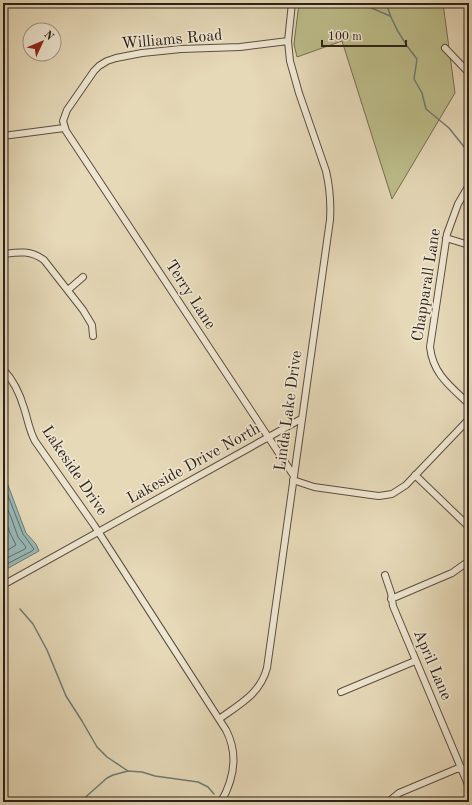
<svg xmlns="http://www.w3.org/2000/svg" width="472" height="805" font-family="'Old Standard TT',serif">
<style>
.green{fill:#bcbd8a;stroke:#746f52}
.water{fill:#98b9b6;stroke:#6c7c77}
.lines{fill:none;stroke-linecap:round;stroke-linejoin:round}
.shore{stroke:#626d68;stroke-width:1}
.stream{stroke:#6c7c77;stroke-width:1.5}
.minor-casing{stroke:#5a4f41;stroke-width:8}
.minor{stroke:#efe6d1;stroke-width:6}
.labels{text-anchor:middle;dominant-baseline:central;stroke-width:3.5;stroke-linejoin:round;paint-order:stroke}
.street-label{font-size:16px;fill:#2b2119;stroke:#efe6d1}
</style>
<rect width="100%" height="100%" fill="#e6d9b8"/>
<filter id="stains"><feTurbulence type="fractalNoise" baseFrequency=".005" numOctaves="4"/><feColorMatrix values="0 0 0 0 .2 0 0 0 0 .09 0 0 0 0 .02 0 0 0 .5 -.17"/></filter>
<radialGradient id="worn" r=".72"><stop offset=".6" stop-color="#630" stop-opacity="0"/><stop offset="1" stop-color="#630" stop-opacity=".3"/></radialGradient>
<path class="green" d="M 299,3 L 443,3 L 455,93 L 392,199 L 342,41 L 297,57 L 294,44 Z"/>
<path class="water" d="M 3,472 L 26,533 L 36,544 L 39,551 L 3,571 Z"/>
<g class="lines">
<path class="shore" d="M 3,483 L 23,534 L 34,549 L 32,551 L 3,566
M 3,499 L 11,517 L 18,537 L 26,547 L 25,549 L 3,560
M 3,514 L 10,533 L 16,545 L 3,553"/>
<path class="stream" d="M 353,3 L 367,6 L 390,16
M 386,3 C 392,24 403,42 417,59 L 414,79 L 422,93 L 426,109 L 449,128 L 469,153
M 20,609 L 33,624 L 47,650 L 66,696 L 82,721 L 97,747 L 107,757 L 128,771
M 232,801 L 236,802
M 80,802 L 107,778 L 113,775 L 128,771 L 142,772 L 155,776 L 198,782 L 208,787 L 214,794"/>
<g class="minor-casing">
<path id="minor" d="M 288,41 L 240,47 L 181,49 L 142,53 L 116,58 L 107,61 L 99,66 L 94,71 L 67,110 L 63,121 L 66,131 L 294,476
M 445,48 L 469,73
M 3,136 L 64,128
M 469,185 L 458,204 L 447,234 L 430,347 C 433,374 450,386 469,404
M 446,238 L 469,245
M 3,254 C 19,252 30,250 44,260 L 83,310 L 92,325 L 93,336
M 68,290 L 83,277
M 3,369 C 13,380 20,394 24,408 C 28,420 29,430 35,441 L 94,525 L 226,730 C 239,755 234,779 221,802
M 415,475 L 469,527
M 293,480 L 314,487 L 371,495 L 379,496 L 392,494 L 406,485 L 469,419
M 385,575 L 391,593 L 393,606 L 469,787
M 3,585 L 301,419
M 391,599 L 452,573 L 469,561
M 341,692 L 415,661
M 219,719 C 240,704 260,694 267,668 L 330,220 C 331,203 330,188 326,171 L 299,93 L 290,61 L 288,41 L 292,3
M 388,802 L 399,793 L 461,767"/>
</g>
<use href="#minor" class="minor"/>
</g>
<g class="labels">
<g class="street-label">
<text transform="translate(172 40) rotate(-5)">Williams Road</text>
<text transform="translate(427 285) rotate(-81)">Chapparall Lane</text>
<text transform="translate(190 295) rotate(57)">Terry Lane</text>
<text transform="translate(289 411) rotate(-82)">Linda Lake Drive</text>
<text transform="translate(194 464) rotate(-29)">Lakeside Drive North</text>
<text transform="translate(74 471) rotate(56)">Lakeside Drive</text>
<text transform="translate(432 665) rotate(67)">April Lane</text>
</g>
</g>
<rect width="472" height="805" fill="none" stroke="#e6d9b8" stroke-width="16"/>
<rect x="4" y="4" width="464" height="797" fill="none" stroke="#2b2119" stroke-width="2"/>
<rect x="8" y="8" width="456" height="789" fill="none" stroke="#2b2119"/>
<g transform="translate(42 42) rotate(46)"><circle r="19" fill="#efe6d1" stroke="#a19787"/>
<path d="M0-3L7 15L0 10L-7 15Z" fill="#8f2418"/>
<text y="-6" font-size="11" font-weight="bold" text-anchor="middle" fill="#2b2119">N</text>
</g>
<path d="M322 40v6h84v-6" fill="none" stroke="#2b2119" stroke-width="2"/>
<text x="328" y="40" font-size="12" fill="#2b2119" stroke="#efe6d1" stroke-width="3" paint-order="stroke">100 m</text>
<rect width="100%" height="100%" filter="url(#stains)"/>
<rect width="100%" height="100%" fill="url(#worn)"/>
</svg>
